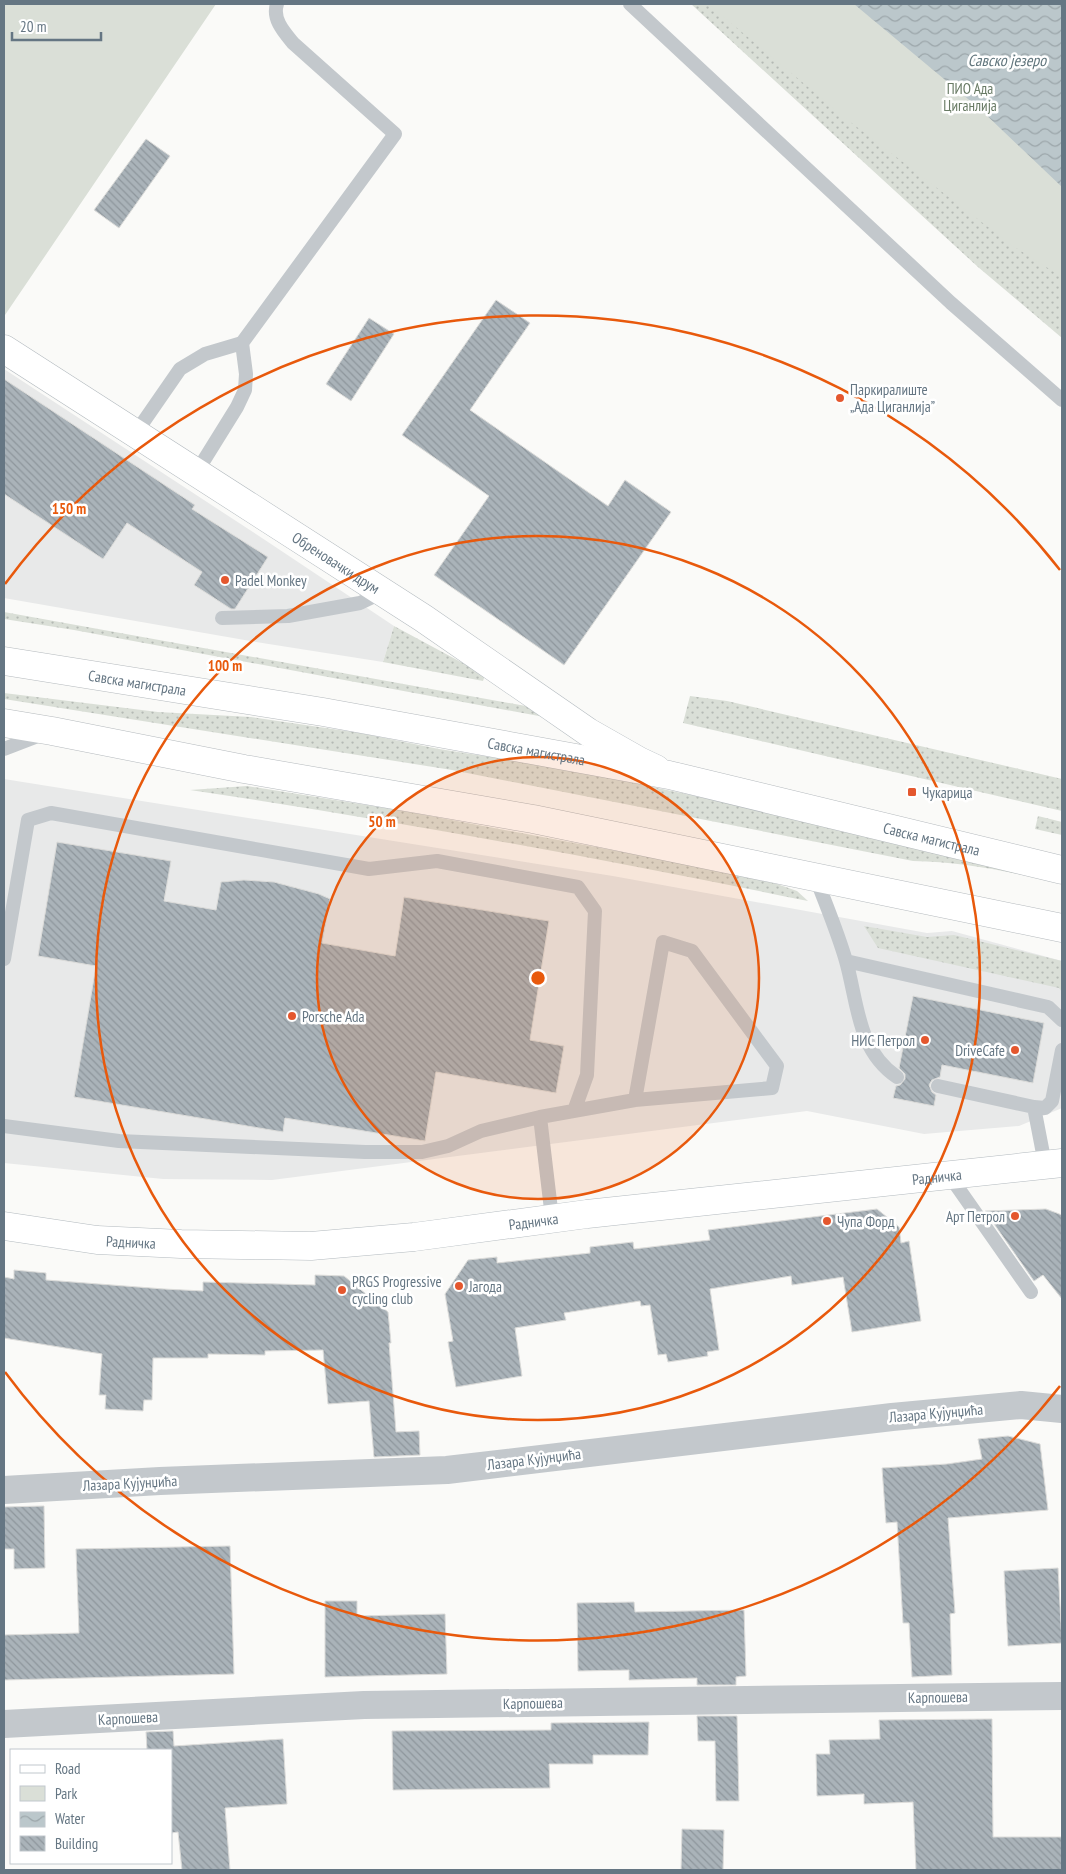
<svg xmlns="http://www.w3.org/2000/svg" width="1066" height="1874" font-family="'PT Sans Narrow',sans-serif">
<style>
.built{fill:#e8e9e9}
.grass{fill:url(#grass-dots)}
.park{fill:#dadfd7}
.water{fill:url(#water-waves)}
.building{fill:url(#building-back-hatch);stroke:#dcdcda}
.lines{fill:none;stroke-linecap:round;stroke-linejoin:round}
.secondary-casing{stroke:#b3babf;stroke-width:29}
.primary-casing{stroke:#b5babe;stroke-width:29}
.lane{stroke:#c3c8cc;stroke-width:14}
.street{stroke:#c3c8cc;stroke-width:28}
.secondary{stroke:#fff;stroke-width:28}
.primary{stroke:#fff;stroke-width:28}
.ring{fill:none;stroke:#e8590c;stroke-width:2.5}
.poi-dot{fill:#e4572e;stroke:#fff;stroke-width:2}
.labels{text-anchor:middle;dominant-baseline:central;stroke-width:5;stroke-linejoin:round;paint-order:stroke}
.park-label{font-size:15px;fill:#687a64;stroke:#fff}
.poi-label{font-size:15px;fill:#657683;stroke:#fff;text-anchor:start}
.street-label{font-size:15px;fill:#657683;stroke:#fff}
.water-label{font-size:16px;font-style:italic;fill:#60757c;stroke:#fff}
.centre{fill:#e8590c;stroke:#fff;stroke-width:2.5}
.ring-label{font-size:15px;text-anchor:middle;font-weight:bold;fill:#e8590c;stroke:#fff;stroke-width:5;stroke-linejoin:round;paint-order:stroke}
</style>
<defs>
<pattern id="grass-dots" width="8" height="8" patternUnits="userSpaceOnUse" patternTransform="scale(1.25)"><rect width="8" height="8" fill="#dadfd7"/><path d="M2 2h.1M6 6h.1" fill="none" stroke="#b4b9b4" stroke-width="1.8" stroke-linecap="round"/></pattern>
<pattern id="water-waves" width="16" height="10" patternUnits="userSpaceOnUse" patternTransform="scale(1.25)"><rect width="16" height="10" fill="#bbc7cb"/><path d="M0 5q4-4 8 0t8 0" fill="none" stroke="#9ca6aa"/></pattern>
<pattern id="building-back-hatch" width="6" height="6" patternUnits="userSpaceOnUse" patternTransform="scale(1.25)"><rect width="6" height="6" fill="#aab3b9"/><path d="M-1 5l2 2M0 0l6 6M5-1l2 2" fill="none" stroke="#8e969c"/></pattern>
</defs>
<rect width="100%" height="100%" fill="#fafaf8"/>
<path class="built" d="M 4,369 L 265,540 L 394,626 L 383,662 L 256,642 L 4,598 Z
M 4,779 L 613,876 L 927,933 L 952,931 L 1062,961 L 1062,1108 L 1019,1126 L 924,1134 L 807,1111 L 272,1180 L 163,1179 L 4,1163 Z"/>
<path class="grass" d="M 691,4 L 854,4 L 1062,187 L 1062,338 L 978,267 Z
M 4,612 L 542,709 L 555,719 L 74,630 L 4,619 Z
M 394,626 L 485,675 L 483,681 L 383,662 Z
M 4,693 L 158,712 L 251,717 L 360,733 L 439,749 L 569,769 L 817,822 L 1062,878 L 1062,884 C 1012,872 965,862 913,861 L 452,770 L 4,699 Z
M 690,696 L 727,701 L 1062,779 L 1062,811 L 683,723 Z
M 247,786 L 404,811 L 702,867 L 777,884 L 797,891 L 808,901 C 603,859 397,821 190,790 Z
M 1038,816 L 1062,822 L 1062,835 L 1035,829 Z
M 864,926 L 927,937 L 954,935 L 1062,961 L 1062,992 L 1059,988 L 878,948 Z"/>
<path class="park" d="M 4,4 L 216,4 L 5,315 L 4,314 Z
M 708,4 L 1062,4 L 1062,277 L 1013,246 L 849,121 Z"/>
<path class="water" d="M 854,4 L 1062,4 L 1062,187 L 980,109 Z"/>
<path class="building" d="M 146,139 L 170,156 L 119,228 L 94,210 Z
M 496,300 L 530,323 L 470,410 L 608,506 L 625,480 L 671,512 L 564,665 L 434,575 L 489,496 L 402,435 Z
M 369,318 L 394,334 L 351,401 L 326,384 Z
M 4,379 L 195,505 L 192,509 L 268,557 L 235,609 L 231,609 L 194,585 L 202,572 L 127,523 L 103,559 L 4,494 Z
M 57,842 L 171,861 L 164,901 L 216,910 L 221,882 L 244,880 L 274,882 L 319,894 L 330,899 L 322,943 L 395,956 L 404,897 L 549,921 L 530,1040 L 564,1046 L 556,1093 L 436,1072 L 425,1141 L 285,1118 L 283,1132 L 74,1097 L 96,966 L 38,956 Z
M 913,996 L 1044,1023 L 1033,1083 L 942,1065 L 940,1077 L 932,1080 L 929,1085 L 932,1092 L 936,1095 L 934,1106 L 893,1098 L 896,1086 L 900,1085 L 905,1079 L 905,1074 L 899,1068 Z
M 877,1209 L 899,1227 L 901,1243 L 909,1241 L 921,1321 L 852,1332 L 843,1277 L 792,1285 L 791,1276 L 710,1289 L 719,1350 L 707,1352 L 708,1356 L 668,1362 L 666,1354 L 658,1355 L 650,1305 L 641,1306 L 640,1301 L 564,1313 L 566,1320 L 515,1328 L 522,1376 L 456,1387 L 448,1342 L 453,1341 L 445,1294 L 468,1260 L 497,1257 L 497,1263 L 590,1253 L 590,1247 L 633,1242 L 634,1249 L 710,1240 L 708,1230 Z
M 1046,1209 L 1062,1215 L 1062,1299 L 1043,1275 L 1034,1281 L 985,1211 Z
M 14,1270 L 46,1273 L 46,1280 L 164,1289 L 203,1291 L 203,1282 L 315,1285 L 315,1275 L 344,1276 L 388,1312 L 391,1343 L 389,1343 L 396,1432 L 419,1431 L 420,1455 L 374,1457 L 369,1401 L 328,1404 L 323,1350 L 265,1351 L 265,1355 L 208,1354 L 208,1358 L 153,1358 L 152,1400 L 144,1400 L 143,1411 L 105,1409 L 106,1395 L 99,1395 L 102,1354 L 4,1338 L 4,1277 L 14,1279 Z
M 1008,1436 L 1040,1444 L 1048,1510 L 948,1518 L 955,1613 L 950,1614 L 952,1675 L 912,1677 L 909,1623 L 903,1623 L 897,1522 L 886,1523 L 882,1468 L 947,1464 L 982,1459 L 978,1439 Z
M 44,1506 L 45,1568 L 14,1569 L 14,1549 L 4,1549 L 4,1507 Z
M 230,1546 L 234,1674 L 4,1680 L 4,1635 L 79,1633 L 76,1549 Z
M 1058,1568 L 1062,1643 L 1008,1646 L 1004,1571 Z
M 325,1601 L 357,1601 L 357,1616 L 445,1614 L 447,1674 L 325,1677 Z
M 634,1602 L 635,1612 L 744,1610 L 746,1676 L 736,1677 L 736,1685 L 697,1685 L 697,1678 L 629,1680 L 629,1670 L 578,1671 L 577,1603 Z
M 697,1716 L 737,1716 L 739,1801 L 716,1801 L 715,1741 L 698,1741 Z
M 992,1719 L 993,1837 L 1062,1837 L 1062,1870 L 916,1870 L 913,1802 L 864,1804 L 864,1794 L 817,1796 L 816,1754 L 830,1754 L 829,1740 L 880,1739 L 879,1720 Z
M 649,1722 L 648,1755 L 593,1755 L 593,1764 L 549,1764 L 550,1788 L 393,1790 L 392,1731 L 551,1730 L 551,1723 Z
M 173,1731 L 174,1746 L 283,1739 L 287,1804 L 225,1808 L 230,1870 L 182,1870 L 178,1832 L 171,1833 L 171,1750 L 147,1750 L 146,1732 Z
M 682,1829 L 724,1830 L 723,1870 L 681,1870 Z"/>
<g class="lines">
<g class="secondary-casing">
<g id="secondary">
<path id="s1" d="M 4,349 L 423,618 L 588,732 L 639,761 L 656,769"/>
<path id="s2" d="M 4,1226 L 97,1240 L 181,1244 L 311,1246 L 414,1237 L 587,1214 L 1062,1163"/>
</g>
</g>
<g class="primary-casing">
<g id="primary">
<path id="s3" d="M 4,661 L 323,712 L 669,775 L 1062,870"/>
<path d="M 4,723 L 52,731 L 244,769 L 533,819 L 1062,928"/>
</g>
</g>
<path class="lane" d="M 630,4 L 951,303 L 1062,400
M 135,434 L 180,369 L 205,354 L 242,343 L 395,134 L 293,43 C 284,32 272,19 277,4
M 196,473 L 237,407 L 245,390 L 246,374 L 242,343
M 222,618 L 288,616 L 360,603 L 383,592
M 4,749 L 43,734
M 816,878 C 826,905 838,933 846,961 C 858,1003 857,1050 897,1077
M 4,959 L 28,820 L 51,813 L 369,869 L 437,861 L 578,887 L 595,911 L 587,1075 L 574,1111
M 846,961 L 1048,1007 L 1062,1020
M 938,1086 L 1034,1107 L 1045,1108 L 1052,1101 L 1062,1050
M 1034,1107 L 1045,1164
M 540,1117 L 635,1100 L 772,1088 L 777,1066 L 692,951 L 663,942 L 635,1100
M 4,1126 L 119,1141 L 365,1152 L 422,1152 L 448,1146 L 481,1131 L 540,1117 L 552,1218
M 949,1175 L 1031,1292"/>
<path class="street" d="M 4,1490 L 160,1481 L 447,1470 L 892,1417 L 1021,1405 L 1062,1409
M 4,1724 L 364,1705 L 1062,1696"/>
<use href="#secondary" class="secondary"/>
<use href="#primary" class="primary"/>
</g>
<circle cx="538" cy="978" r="221" fill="#e8590c" fill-opacity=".12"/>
<g class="ring">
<circle cx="538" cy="978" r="221"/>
<circle cx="538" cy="978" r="442"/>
<path d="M1060 1386A663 663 0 0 1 5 1372M5 584A663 663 0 0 1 1060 570"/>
</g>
<g class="poi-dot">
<circle cx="840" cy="398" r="5"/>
<circle cx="225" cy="580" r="5"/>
<rect x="907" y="787" width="10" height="10" rx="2.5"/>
<circle cx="292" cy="1016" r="5"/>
<circle cx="925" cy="1040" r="5"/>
<circle cx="1015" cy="1050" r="5"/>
<circle cx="1015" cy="1216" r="5"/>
<circle cx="827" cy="1221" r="5"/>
<circle cx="459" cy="1286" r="5"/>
<circle cx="342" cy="1290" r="5"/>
</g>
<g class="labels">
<g class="park-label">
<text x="970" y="88">ПИО Ада<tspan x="970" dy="17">Циганлија</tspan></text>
</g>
<g class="poi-label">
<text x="850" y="389">Паркиралиште<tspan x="850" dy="17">„Ада Циганлија”</tspan></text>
<text x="235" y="580">Padel Monkey</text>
<text x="922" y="792">Чукарица</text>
<text x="302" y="1016">Porsche Ada</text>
<text x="915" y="1040" text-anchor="end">НИС Петрол</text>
<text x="1005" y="1050" text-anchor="end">DriveCafe</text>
<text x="1005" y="1216" text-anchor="end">Арт Петрол</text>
<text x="837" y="1221">Чупа Форд</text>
<text x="352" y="1281">PRGS Progressive<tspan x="352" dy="17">cycling club</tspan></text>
<text x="469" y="1286">Јагода</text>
</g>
<g class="street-label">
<text stroke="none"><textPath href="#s1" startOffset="395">Обреновачки друм</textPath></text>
<text stroke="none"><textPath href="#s3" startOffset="135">Савска магистрала</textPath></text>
<text stroke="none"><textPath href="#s3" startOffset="540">Савска магистрала</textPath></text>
<text stroke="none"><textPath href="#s3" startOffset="945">Савска магистрала</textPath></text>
<text stroke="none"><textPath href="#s2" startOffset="938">Радничка</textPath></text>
<text stroke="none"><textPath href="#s2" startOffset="532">Радничка</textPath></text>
<text stroke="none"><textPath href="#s2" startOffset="128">Радничка</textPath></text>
<text transform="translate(936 1413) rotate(-5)">Лазара Кујунџића</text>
<text transform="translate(534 1459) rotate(-7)">Лазара Кујунџића</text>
<text transform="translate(130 1483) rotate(-3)">Лазара Кујунџића</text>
<text transform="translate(938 1697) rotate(-1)">Карпошева</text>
<text transform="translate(533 1703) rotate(-1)">Карпошева</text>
<text transform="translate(128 1718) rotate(-3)">Карпошева</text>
</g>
<g class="water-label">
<text x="1007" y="60">Савско језеро</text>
</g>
</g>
<circle cx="538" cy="978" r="8" class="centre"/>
<g class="ring-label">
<text x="69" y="514">150 m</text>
<text x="225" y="671">100 m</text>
<text x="382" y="827">50 m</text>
</g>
<rect width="1066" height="1874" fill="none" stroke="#657683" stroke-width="10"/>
<rect x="10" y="1749" width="162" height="115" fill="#ffffff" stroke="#c1c8cd"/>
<rect x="20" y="1765" width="25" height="8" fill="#ffffff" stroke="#c1c8cd"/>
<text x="55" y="1774" font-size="15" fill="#657683">Road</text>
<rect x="20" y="1786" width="25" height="15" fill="#dadfd7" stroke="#c1c8cd"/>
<text x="55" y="1799" font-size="15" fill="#657683">Park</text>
<rect x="20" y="1812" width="25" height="15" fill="url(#water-waves)" stroke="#c1c8cd"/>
<text x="55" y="1824" font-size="15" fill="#657683">Water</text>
<rect x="20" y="1836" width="25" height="15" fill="url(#building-back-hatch)" stroke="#c1c8cd"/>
<text x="55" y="1849" font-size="15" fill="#657683">Building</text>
<path d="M12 32v8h89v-8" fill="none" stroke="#657683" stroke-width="2.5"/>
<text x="20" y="32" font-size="15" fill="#657683" stroke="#ffffff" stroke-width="4" paint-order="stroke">20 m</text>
</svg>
